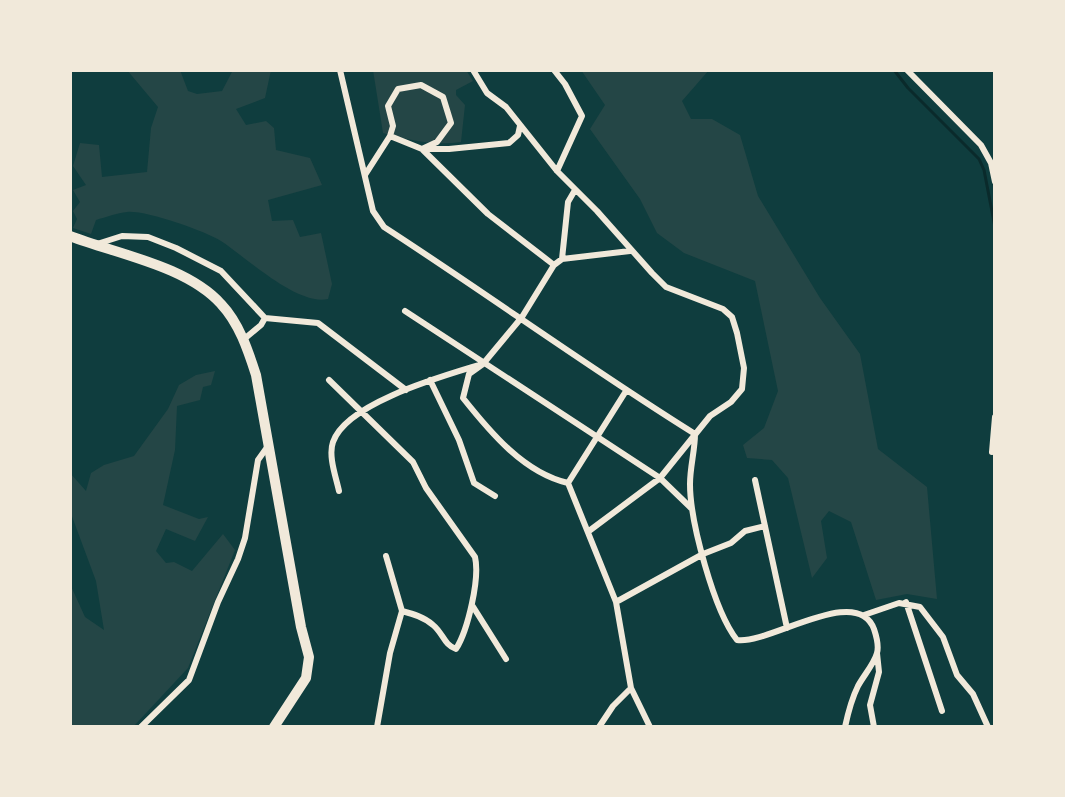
<svg xmlns="http://www.w3.org/2000/svg" width="1065" height="797" font-family="'Zilla Slab',serif">
<style>
.green{fill:#244646}
.lines{fill:none;stroke-linecap:round;stroke-linejoin:round}
.stream{stroke:#0a2a2b;stroke-width:3}
.minor{stroke:#f1e9da;stroke-width:6}
.primary{stroke:#f1e9da;stroke-width:10}
</style>
<rect width="100%" height="100%" fill="#0f3d3e"/>
<path class="green" d="M 127,70 L 180,70 L 188,91 L 197,94 L 222,91 L 233,70 L 271,70 L 265,98 L 236,109 L 246,125 L 266,121 L 274,128 L 276,150 L 310,158 L 322,185 L 268,200 L 272,221 L 293,220 L 300,237 L 321,233 L 332,284 L 328,299 C 297,306 247,258 221,241 C 205,231 145,210 127,212 C 117,213 106,217 96,220 L 91,234 L 73,228 L 77,219 L 73,211 L 80,202 L 73,190 L 86,185 L 73,166 L 80,143 L 99,145 L 102,177 L 147,172 L 151,128 L 158,107 Z
M 373,70 L 466,70 L 473,81 L 456,90 L 456,95 L 465,105 L 461,142 C 434,146 410,140 383,133 Z
M 581,70 L 709,70 L 682,101 L 691,119 L 712,119 L 740,135 L 758,196 L 820,298 L 860,354 L 878,449 L 927,487 L 937,599 L 907,594 L 876,600 L 851,522 L 829,511 L 821,521 L 827,558 L 812,578 L 788,478 L 772,460 L 747,458 L 743,445 L 764,428 L 778,391 L 755,281 L 684,253 L 657,233 L 640,199 L 590,129 L 605,105 Z
M 215,371 L 211,385 L 203,387 L 200,400 L 177,406 L 175,450 L 163,505 L 199,519 L 208,517 L 195,541 L 166,529 L 156,551 L 166,563 L 174,562 L 192,571 L 223,534 L 235,550 L 188,668 L 133,727 L 70,727 L 70,584 L 85,617 L 104,630 L 96,581 L 70,511 L 70,473 L 86,491 L 91,473 L 104,465 L 134,456 L 168,409 L 179,385 L 196,375 Z"/>
<g class="lines">
<path class="stream" d="M 894,70 L 908,88 L 979,159 L 984,170 L 995,227"/>
<path class="minor" d="M 340,70 L 373,211 L 384,227 C 489,295 589,368 695,434
M 473,70 L 487,93 L 506,107 L 557,171 L 597,211 L 652,273 L 666,287 L 723,309 L 732,317 L 737,333 L 744,368 L 742,389 L 731,402 L 710,416 L 660,478 L 589,531
M 554,70 L 565,84 L 582,116 L 557,171
M 907,70 L 981,145 L 991,163 L 995,182
M 390,136 L 422,149 L 449,149 L 509,143 L 518,135 L 520,126
M 422,149 L 488,214 L 554,265
M 365,175 L 390,136 L 393,126 L 388,106 L 398,89 L 421,85 L 443,97 L 451,123 L 437,142 L 422,149
M 97,244 L 122,236 L 148,237 L 176,248 L 221,271 L 265,318
M 562,259 L 568,202 L 575,190
M 405,311 L 660,478 L 691,508
M 265,318 L 318,323 L 406,390
M 243,340 L 261,325 L 265,318
M 329,380 L 413,462 L 426,488 L 475,557 C 480,578 468,630 456,649 C 444,645 443,633 433,625 C 424,617 413,614 402,611
M 430,380 L 459,440 L 474,483 L 495,496
M 695,434 C 695,450 690,467 690,484 C 690,521 714,611 737,640 C 769,645 857,583 874,629 C 876,635 879,646 877,653 C 874,664 864,675 858,686 C 852,698 848,713 845,727
M 992,452 L 995,417
M 755,480 L 787,628
M 568,483 L 626,391
M 339,491 C 336,477 328,456 333,442 C 346,403 443,376 479,365
M 616,602 L 703,554 L 731,543 L 745,531 L 765,526
M 906,602 L 942,711
M 472,605 L 506,659
M 864,615 L 899,603 L 920,607 L 943,637 L 957,675 L 973,694 L 988,727
M 631,688 L 650,727
M 141,727 L 189,680 L 218,602 L 238,559 L 245,538 L 258,460 L 268,446
M 377,727 L 390,653 L 402,611 L 386,556
M 599,727 L 613,706 L 631,688 L 616,602 L 568,483 C 524,473 490,432 463,398 L 469,374 L 483,364 L 522,317 L 554,265 L 562,259 L 630,251
M 874,727 L 870,705 L 879,672 L 877,653"/>
<path class="primary" d="M 70,236 C 117,254 187,266 221,304 C 239,323 248,350 256,375 L 301,627 L 309,657 L 306,678 L 274,727"/>
</g>
<rect width="1065" height="797" fill="none" stroke="#f1e9da" stroke-width="144"/>
</svg>
